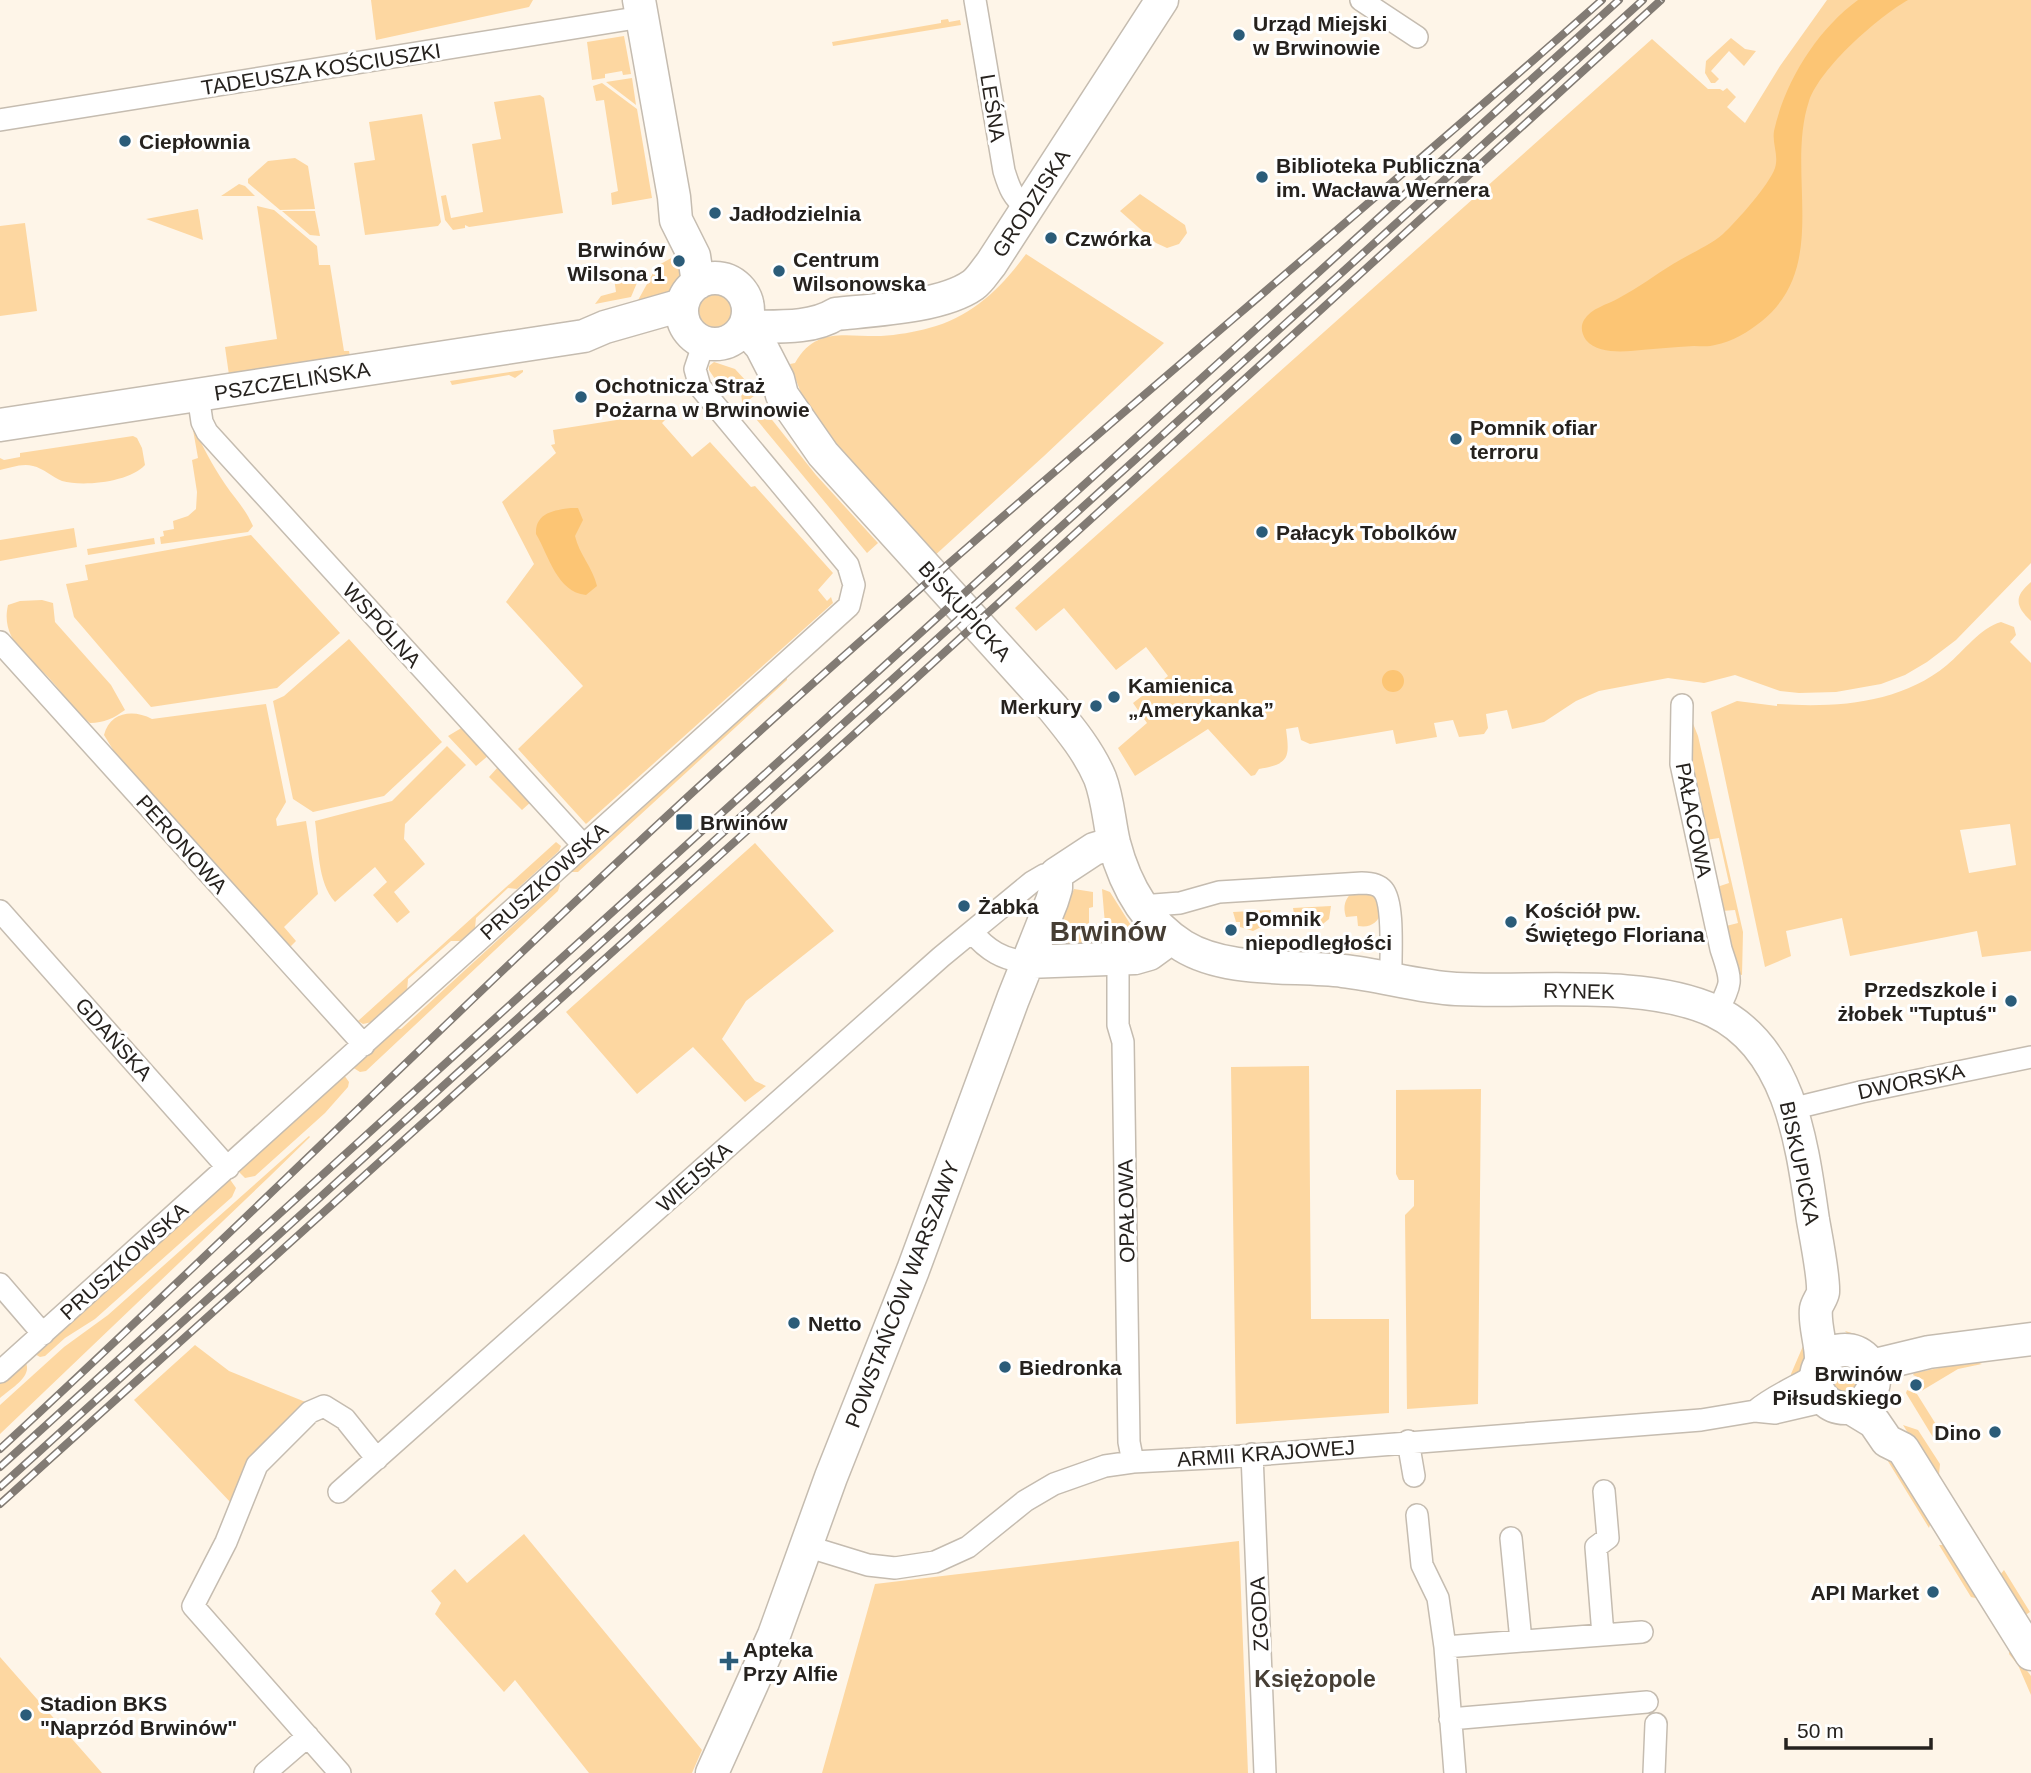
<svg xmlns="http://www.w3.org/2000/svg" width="2031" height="1773" font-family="Helvetica,sans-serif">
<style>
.green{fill:#fdd7a1;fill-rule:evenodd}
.water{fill:#fcc574}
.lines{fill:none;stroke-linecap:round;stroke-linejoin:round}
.street-casing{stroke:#c5bcb0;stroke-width:24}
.secondary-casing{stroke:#c5bcb0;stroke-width:35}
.street{stroke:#fff;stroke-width:21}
.secondary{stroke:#fff;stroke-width:32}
.rail-casing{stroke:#827b74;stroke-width:8}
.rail{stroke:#fff;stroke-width:5;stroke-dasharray:16;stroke-linecap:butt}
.poi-dot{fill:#2b5c79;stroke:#fff;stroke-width:2.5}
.labels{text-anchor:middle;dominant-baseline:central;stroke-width:6;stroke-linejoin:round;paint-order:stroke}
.poi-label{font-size:21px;font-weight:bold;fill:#26221e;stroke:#fff;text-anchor:start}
.street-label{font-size:21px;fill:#26221e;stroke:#fff}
.neighbourhood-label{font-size:23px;font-weight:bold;fill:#463e34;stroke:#fff}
.district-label{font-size:28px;font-weight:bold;fill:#463e34;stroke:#fff}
</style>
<rect width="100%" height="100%" fill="#fef5e8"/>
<path class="green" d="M 371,0 L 533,0 L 529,7 L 376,40 Z
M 1827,0 L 2031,0 L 2031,563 L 1956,640 L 1927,662 L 1905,675 L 1881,684 L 1836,692 L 1799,693 L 1780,691 L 1735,675 L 1704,683 L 1668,678 L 1599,691 L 1576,701 L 1544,722 L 1512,729 L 1507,710 L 1486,714 L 1488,728 L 1484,734 L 1459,737 L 1453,720 L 1434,723 L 1437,737 L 1396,744 L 1393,730 L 1310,744 L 1301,740 L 1298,727 L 1286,729 C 1290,758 1289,764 1259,769 L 1255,775 L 1251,776 L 1208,729 L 1135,776 L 1118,748 L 1147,723 L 1133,703 L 1168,676 L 1146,647 L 1116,670 L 1064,608 L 1036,631 L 1015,608 L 1652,39 L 1708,89 L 1720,89 L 1723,91 L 1727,88 L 1736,97 L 1727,107 L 1745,123 L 1780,66 Z
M 948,19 L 949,22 L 960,20 L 961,25 L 833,46 L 832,42 L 941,23 L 941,20 Z
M 624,36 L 631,74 L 623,75 L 622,71 L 605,74 L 605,78 L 592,80 L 587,42 Z
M 1731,38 L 1745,49 L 1756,51 L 1744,66 L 1729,51 L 1711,71 L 1719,79 L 1715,83 L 1711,83 L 1705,73 L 1706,61 Z
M 632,78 L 636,105 L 606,82 Z
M 602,83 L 637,109 L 652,198 L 612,205 L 611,193 L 618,191 L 604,100 L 596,101 L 593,86 Z
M 540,95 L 544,98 L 563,213 L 469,227 L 465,225 L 465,228 L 453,230 L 445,220 L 441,196 L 446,195 L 451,218 L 483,212 L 472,144 L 501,139 L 494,102 Z
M 422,114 L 441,222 L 438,226 L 365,235 L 354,163 L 375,160 L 369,122 Z
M 295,158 L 308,166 L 315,209 L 280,210 L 248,183 L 248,179 L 268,161 Z
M 239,184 L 245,186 L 255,196 L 221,196 Z
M 1140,194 L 1185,225 L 1187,233 L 1179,244 L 1167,248 L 1156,243 L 1120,211 Z
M 257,206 L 274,210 L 317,246 L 319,265 L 330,265 L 344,351 L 349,351 L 350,356 L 229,375 L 225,347 L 277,339 Z
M 198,209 L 203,240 L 146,219 Z
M 282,211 L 315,211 L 320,236 L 310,235 Z
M 25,223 L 37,311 L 0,316 L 0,226 Z
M 1026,254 L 1164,343 L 1044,456 L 932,558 L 843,460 L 804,401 L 790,364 L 795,363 C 816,326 845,337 881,336 C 897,335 915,332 929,328 C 972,317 1001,288 1026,254 Z
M 673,257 L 674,267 L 685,266 L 685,277 L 676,292 L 637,302 L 657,266 Z
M 633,275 L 634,279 L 639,278 L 631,297 L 595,304 L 601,296 L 616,292 L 614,278 Z
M699 311a17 17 0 1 1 34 0a17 17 0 1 1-34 0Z
M 714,362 L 735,369 L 747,382 L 735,390 L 723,391 L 709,370 L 709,366 Z
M 523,370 L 523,372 L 515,378 L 509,375 L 452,385 L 450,381 Z
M 751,388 L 755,395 L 749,400 L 759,414 L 765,411 L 816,475 L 878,543 L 867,553 L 742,402 L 741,393 Z
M 674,411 L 662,423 L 692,457 L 710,442 L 751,487 L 755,486 L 833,573 L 818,590 L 827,601 L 831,597 L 833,603 L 586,824 L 518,749 L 583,686 L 506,602 L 534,564 L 502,502 L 556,453 L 551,445 L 555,444 L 553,430 Z
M 192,424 C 202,445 212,465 225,484 C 235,499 245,508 253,526 L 248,532 L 161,544 L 160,537 L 164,536 L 163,531 L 174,529 L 173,521 L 188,516 L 196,509 L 197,492 L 192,460 L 198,458 Z
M 133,436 L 137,438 L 142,448 L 145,465 C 130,482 83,487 62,481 C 52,477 43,468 33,466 C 22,463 10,468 0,470 L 0,458 L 4,460 L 20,457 L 20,453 Z
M 74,528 L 77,547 L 0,561 L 0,540 Z
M 251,535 L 340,633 L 277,688 L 151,707 L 74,617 L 66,584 L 88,580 L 85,565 Z
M 154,538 L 155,544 L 88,555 L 87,549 Z
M 2031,582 L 2031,621 C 2016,607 2013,597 2031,582 Z
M 42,600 L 53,603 L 55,622 L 111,685 L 125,710 C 114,718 104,723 90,723 C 73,710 63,693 49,678 C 29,657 0,640 8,605 L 20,601 Z
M 2001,622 L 2014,627 L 2016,635 L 2010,642 L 2031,663 L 2031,951 L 1982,957 L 1977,931 L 1850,956 L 1842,918 L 1786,931 L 1791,956 L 1765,967 L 1711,712 L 1737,701 L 1777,706 L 1777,704 C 1835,708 1900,704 1947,665 C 1964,651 1980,628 2001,622 ZM 2010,824 L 2016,865 L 1969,873 L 1960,830 Z
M 349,639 L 442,742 L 384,796 L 313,812 L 293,799 L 273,701 L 284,696 Z
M 787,677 L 787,680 L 578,872 L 567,872 L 569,865 L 580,865 Z
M 266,704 L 286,802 L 276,819 L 277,826 L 306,821 L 318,894 L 284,927 L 296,941 L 291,946 L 284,945 L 154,800 L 115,753 L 104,735 C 110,712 133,709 152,719 Z
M 1692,721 L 1698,736 L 1743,932 L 1742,975 L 1738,974 L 1730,954 L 1726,926 L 1738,923 L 1735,910 L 1722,911 L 1717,887 L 1729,883 L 1719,838 L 1706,840 L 1691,779 Z
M 463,727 L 489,755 L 476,766 L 448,736 Z
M 447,746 L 466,765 L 405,824 L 404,839 L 425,864 L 394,892 L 410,912 L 397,923 L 373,895 L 387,882 L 375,867 L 335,902 C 317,882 319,847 315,821 L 392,801 Z
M 498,767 L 533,800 L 522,810 L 489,777 Z
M 556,842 L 561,846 L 559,851 L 517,889 L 508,888 L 476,918 L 475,928 L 461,941 L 451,941 L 408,979 L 407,991 L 372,1022 L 363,1024 L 358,1021 Z
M 755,843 L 834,931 L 746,1001 L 722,1039 L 755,1081 L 766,1086 L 745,1102 L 693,1047 L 637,1094 L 566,1012 Z
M 556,877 L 560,885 L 558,891 L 366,1071 L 360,1072 L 352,1067 L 391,1029 L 401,1029 L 551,891 L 552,881 Z
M 1074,889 L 1093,892 L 1093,907 L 1089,908 L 1089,924 L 1105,924 L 1102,889 L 1110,892 L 1134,930 L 1135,937 L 1131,944 L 1072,949 L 1059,924 Z
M 1355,890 L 1372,890 L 1382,912 C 1377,923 1371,928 1358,926 L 1357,916 L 1346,917 C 1342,905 1346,897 1355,890 Z
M 1331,906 L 1329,919 L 1318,928 L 1308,928 L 1299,924 L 1299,919 L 1295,919 L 1293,908 Z
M 1271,910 L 1267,924 L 1253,931 L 1240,927 L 1240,922 L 1236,922 L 1233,912 Z
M 1309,1066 L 1311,1319 L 1389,1319 L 1389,1413 L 1236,1424 L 1231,1067 Z
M 344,1075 L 349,1082 L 348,1087 L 325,1113 L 255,1176 L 245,1178 L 237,1170 Z
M 1481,1089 L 1478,1404 L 1407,1409 L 1405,1215 L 1414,1206 L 1414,1180 L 1399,1180 L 1396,1174 L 1396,1090 Z
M 309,1136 L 310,1137 L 269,1177 L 0,1434 L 0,1405 L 64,1347 L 108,1315 Z
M 229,1178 L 236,1188 L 232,1197 L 95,1319 L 65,1338 L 45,1356 L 40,1357 L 33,1353 Z
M 1845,1331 L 1862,1336 L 1872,1349 L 1855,1342 Z
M 1806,1339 L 1807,1370 L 1790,1379 L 1791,1374 Z
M 195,1345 L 229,1371 L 308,1403 L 232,1504 L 134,1400 Z
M 25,1361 C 34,1376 11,1388 0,1398 L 0,1383 Z
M 1974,1361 L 1982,1364 L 1958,1369 L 1918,1393 L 1924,1380 L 1913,1375 L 1914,1373 Z
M1831 1379a14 14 0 1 1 28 0a14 14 0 1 1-28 0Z
M 1907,1390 L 1917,1394 L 1942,1434 L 1934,1439 L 1906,1393 Z
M 1903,1425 L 1918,1430 L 1940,1464 L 1939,1475 L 1920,1452 Z
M 1880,1440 L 1931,1522 L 1929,1528 L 1878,1445 Z
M 524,1534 L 702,1750 L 692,1773 L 589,1773 L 515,1680 L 504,1692 L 435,1614 L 441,1603 L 431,1591 L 455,1569 L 467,1583 Z
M 1239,1541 L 1248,1773 L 822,1773 L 875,1584 Z
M 1939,1545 L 1949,1545 L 1977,1595 L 1975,1598 L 1971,1597 Z
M 2004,1570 L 2030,1612 L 2024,1616 L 1999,1576 Z
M 2010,1648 L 2031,1676 L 2031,1695 L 2018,1665 L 2009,1654 Z
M 0,1657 L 102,1773 L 0,1773 Z"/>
<path class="water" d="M 1858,0 L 1908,0 C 1877,18 1821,67 1809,101 C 1785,174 1831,264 1762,321 C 1748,332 1732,342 1715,345 C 1709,347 1701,346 1694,346 C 1673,347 1652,349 1631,351 C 1616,352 1596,352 1586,340 C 1582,334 1580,327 1584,320 C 1591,308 1607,305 1619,298 C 1638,288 1655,275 1673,264 C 1689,254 1709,246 1723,234 C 1737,221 1769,185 1775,168 C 1779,155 1772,144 1774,131 C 1785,81 1817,30 1858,0 Z
M 571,508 L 578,508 L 583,520 L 575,536 C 579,554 593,568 597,586 L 586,595 C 557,592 549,556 536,534 C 535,513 554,510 571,508 Z
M1382 681a11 11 0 1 1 22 0a11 11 0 1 1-22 0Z"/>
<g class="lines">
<g class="street-casing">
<path id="street" d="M 975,0 L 1004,171 C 1009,187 1013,199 1028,208
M 1361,0 L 1417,37
M 0,120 L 642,17
M 198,395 L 202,422 L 207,432 L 583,845
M 0,642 L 364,1045
M 1682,705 L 1681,764 L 1721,949 C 1732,983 1733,980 1717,1012
M 1141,906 L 1180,903 L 1219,892 L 1362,883 C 1370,883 1378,884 1383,890 C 1395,904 1390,960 1391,980
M 0,911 L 228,1168
M 972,932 C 987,950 1003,960 1027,962
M 1118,960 L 1118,1025 L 1123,1042 L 1129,1442 L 1133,1462
M 1791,1109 L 1861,1092 L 2031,1057
M 0,1284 L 43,1334
M 0,1372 L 849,606 L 854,585 L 848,565 L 700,387 L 695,369 L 704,342
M 1755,1411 C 1774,1395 1796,1387 1817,1374
M 1408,1441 L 1414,1476
M 1252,1454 L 1265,1773
M 339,1492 L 941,957 L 1032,882 L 1044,875 L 1056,874
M 1417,1515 L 1422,1565 L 1438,1598 L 1445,1647 L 1455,1773
M 1511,1538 L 1521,1641
M 806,1546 L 868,1565 L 895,1568 L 935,1562 L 968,1547 L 1025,1501 L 1054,1484 L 1105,1466 L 1133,1462 L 1229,1457 L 1701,1420 L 1755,1411 L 1775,1413 L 1826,1401
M 1603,1635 L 1596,1547 L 1608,1538 L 1604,1491
M 1445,1647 L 1642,1632
M 1450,1719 L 1647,1702
M 265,1773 L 308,1736
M 340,1773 L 193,1606 L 226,1542 L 257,1465 L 310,1412 L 324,1406 L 345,1419 L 377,1459
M 1654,1773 L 1656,1724"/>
</g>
<g class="secondary-casing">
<path id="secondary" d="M 639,0 L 674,197 L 676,220 L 694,256 L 698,283
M682 311a33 33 0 1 1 66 0a33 33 0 1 1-66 0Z
M 744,327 L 761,346 L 778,379 L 782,395 L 823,454 L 1053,708 C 1071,730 1089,752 1100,778 C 1108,799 1109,822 1114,843 C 1125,885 1146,923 1183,946 C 1227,973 1293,965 1343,971 C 1381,975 1418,987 1456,989 C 1533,993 1645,979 1714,1011 C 1791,1048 1802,1145 1813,1220 C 1816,1237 1824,1277 1823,1292 C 1822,1298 1817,1303 1816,1309 C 1814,1325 1822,1345 1821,1363
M 744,327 C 773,326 810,330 836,314 C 874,310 942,307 973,285 C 980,280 985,271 991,264 L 1162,0
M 0,425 L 584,336 L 605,327 L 682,305
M 1027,962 L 1135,958 L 1149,954 L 1171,938
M1816 1379a29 29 0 1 1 58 0a29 29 0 1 1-58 0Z
M 1871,1366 L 1929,1352 L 2031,1339
M 1851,1408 L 1874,1422 L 1887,1441 L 1903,1449 L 2031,1654
M 712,1773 L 774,1635 L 831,1477 L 913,1270 L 1013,999 L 1052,901 L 1056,888 L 1056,874 L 1094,849 L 1114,843"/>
</g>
<use href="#street" class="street"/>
<use href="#secondary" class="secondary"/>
<g class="rail-casing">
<path id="rail" d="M 0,1449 C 242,1226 474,992 717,770 C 1006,506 1309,259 1602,0
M 0,1467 L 1619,0
M 0,1487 L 1643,0
M 0,1504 L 901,692 L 1661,0"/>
</g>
<use href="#rail" class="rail"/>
</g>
<g class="poi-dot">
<circle cx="1239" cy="35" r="7"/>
<circle cx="125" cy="141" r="7"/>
<circle cx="1262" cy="177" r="7"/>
<circle cx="715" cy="213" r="7"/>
<circle cx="1051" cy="238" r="7"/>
<circle cx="679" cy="261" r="7"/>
<circle cx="779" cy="271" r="7"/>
<circle cx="581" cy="397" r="7"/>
<circle cx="1456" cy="439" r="7"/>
<circle cx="1262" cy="532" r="7"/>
<circle cx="1114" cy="697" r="7"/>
<circle cx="1096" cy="706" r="7"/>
<rect x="675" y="813" width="18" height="18" rx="3.5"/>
<circle cx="964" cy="906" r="7"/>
<circle cx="1511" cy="922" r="7"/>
<circle cx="1231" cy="930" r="7"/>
<circle cx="2011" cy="1001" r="7"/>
<circle cx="794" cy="1323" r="7"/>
<circle cx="1005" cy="1367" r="7"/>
<circle cx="1916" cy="1385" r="7"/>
<circle cx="1995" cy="1432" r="7"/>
<circle cx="1933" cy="1592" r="7"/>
<path d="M725.5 1650.5h7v7h7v7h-7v7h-7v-7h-7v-7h7z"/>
<circle cx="26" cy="1715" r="7"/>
</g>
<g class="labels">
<g class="poi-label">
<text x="1253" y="23">Urząd Miejski<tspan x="1253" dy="24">w Brwinowie</tspan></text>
<text x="139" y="141">Ciepłownia</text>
<text x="1276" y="165">Biblioteka Publiczna<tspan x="1276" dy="24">im. Wacława Wernera</tspan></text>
<text x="729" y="213">Jadłodzielnia</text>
<text x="1065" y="238">Czwórka</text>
<text x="665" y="249" text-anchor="end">Brwinów<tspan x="665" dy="24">Wilsona 1</tspan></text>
<text x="793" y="259">Centrum<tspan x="793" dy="24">Wilsonowska</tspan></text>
<text x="595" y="385">Ochotnicza Straż<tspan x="595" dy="24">Pożarna w Brwinowie</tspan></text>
<text x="1470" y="427">Pomnik ofiar<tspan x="1470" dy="24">terroru</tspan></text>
<text x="1276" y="532">Pałacyk Tobolków</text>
<text x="1128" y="685">Kamienica<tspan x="1128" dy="24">„Amerykanka”</tspan></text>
<text x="1082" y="706" text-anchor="end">Merkury</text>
<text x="700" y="822">Brwinów</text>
<text x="978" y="906">Żabka</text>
<text x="1525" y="910">Kościół pw.<tspan x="1525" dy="24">Świętego Floriana</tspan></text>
<text x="1245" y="918">Pomnik<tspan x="1245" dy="24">niepodległości</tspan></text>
<text x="1997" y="989" text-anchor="end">Przedszkole i<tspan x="1997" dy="24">żłobek "Tuptuś"</tspan></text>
<text x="808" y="1323">Netto</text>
<text x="1019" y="1367">Biedronka</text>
<text x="1902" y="1373" text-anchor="end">Brwinów<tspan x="1902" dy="24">Piłsudskiego</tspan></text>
<text x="1981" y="1432" text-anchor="end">Dino</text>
<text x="1919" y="1592" text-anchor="end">API Market</text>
<text x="743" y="1649">Apteka<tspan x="743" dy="24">Przy Alfie</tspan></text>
<text x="40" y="1703">Stadion BKS<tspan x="40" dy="24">"Naprzód Brwinów"</tspan></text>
</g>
<g class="street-label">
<text transform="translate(321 69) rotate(-9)">TADEUSZA KOŚCIUSZKI</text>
<text transform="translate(993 108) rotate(81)">LEŚNA</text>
<text transform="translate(1031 203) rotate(-57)">GRODZISKA</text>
<text transform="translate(292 381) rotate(-9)">PSZCZELIŃSKA</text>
<text transform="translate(965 611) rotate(48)">BISKUPICKA</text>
<text transform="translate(382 625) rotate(48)">WSPÓLNA</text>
<text transform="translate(1694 820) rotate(79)">PAŁACOWA</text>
<text transform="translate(182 844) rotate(48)">PERONOWA</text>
<text transform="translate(544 881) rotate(-42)">PRUSZKOWSKA</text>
<text transform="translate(1579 991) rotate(1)">RYNEK</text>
<text transform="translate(114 1039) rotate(48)">GDAŃSKA</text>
<text transform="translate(1911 1081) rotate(-12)">DWORSKA</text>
<text transform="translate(1800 1163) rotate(78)">BISKUPICKA</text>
<text transform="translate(694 1177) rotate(-42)">WIEJSKA</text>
<text transform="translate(1126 1211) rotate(-91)">OPAŁOWA</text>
<text transform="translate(124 1261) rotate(-42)">PRUSZKOWSKA</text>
<text transform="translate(902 1294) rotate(-69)">POWSTAŃCÓW WARSZAWY</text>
<text transform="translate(1266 1453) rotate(-4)">ARMII KRAJOWEJ</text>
<text transform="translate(1259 1614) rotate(-93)">ZGODA</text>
</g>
<g class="neighbourhood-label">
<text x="1315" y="1679">Księżopole</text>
</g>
<g class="district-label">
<text x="1108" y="931">Brwinów</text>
</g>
</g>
<path d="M1786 1738v10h145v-10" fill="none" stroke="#26221e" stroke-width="3.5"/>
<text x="1797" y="1738" font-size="21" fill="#26221e" stroke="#ffffff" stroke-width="5" paint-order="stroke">50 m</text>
</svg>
